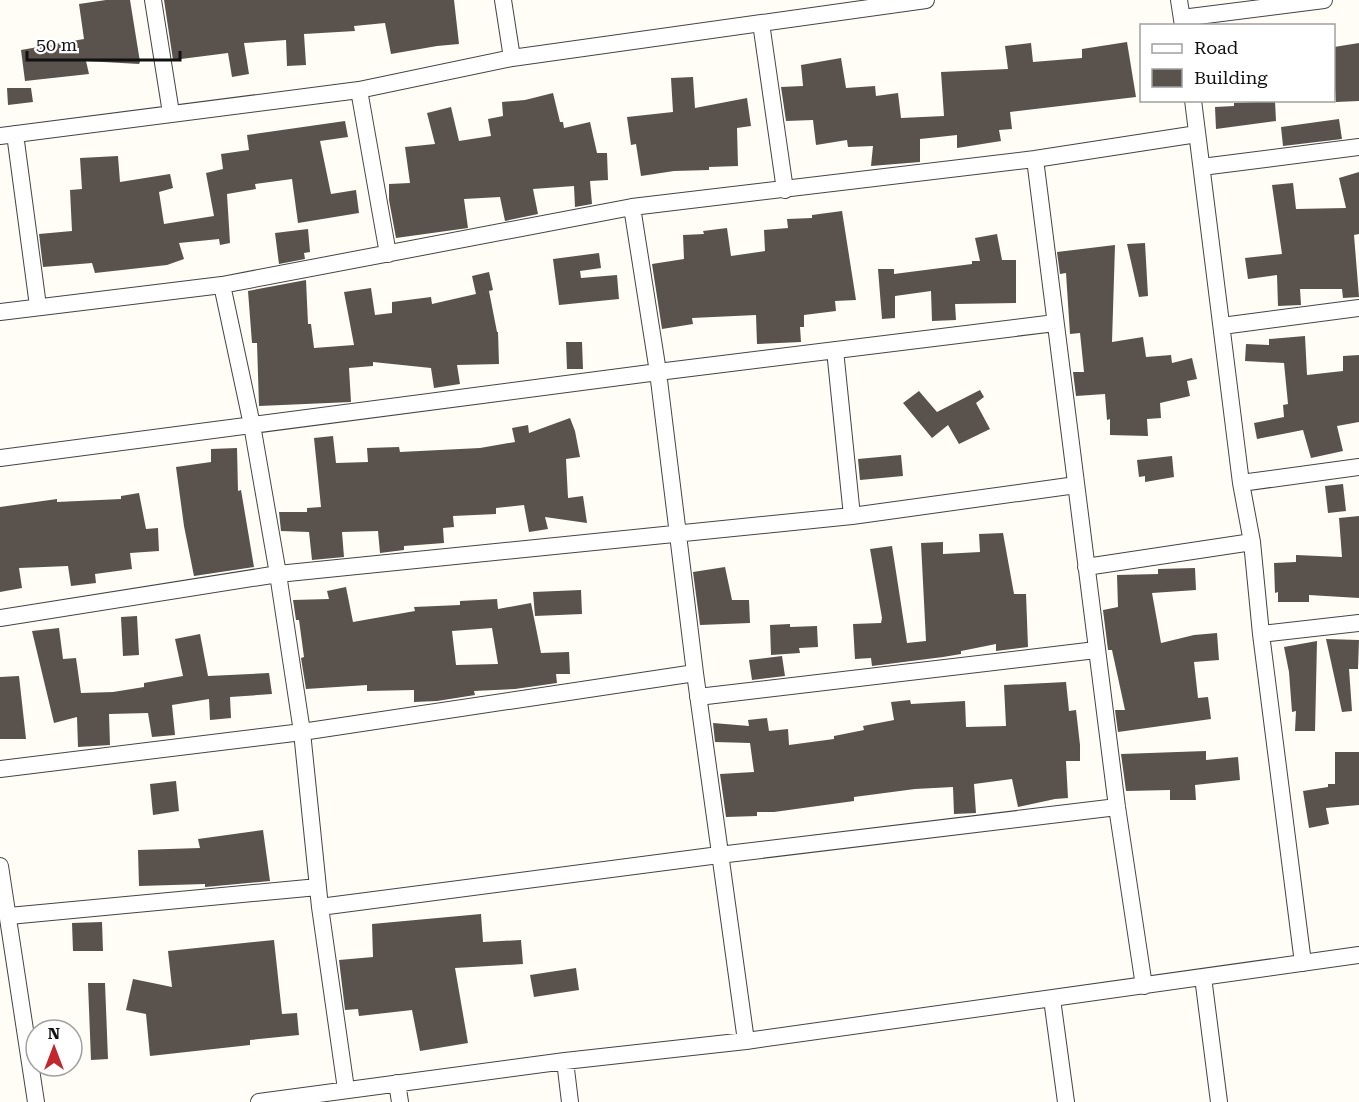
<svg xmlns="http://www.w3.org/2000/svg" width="1359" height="1102" font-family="'Roboto Serif',serif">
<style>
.building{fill:#5a524d;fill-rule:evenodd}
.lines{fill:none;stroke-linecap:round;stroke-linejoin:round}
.street-casing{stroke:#444;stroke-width:18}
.street{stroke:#fff;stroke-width:16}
</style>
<rect width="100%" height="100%" fill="#fffdf5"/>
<path class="building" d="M 106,0 L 130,0 L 140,62 L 139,64 L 86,61 L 89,74 L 25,81 L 21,50 L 84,39 L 79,4 Z
M 164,0 L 454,0 L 459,44 L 437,46 L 391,54 L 385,23 L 354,26 L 355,31 L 304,34 L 306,65 L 287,66 L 286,40 L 244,43 L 249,74 L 232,77 L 228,53 L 173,60 Z
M 1127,42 L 1136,97 L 1010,112 L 1012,129 L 999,130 L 1001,141 L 957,148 L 957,135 L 920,139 L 920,162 L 871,166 L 873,146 L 848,147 L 847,140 L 816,145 L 813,120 L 786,121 L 781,87 L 803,86 L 801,65 L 841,58 L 846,88 L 875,86 L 876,96 L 898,93 L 901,118 L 944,116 L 941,72 L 1008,69 L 1005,46 L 1031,43 L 1033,62 L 1082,58 L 1082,49 Z
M 1359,43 L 1359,101 L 1336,102 L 1334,75 L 1334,47 Z
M 693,77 L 695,108 L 747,98 L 751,126 L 737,128 L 738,166 L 709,167 L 709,170 L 674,171 L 641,176 L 636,144 L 631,145 L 627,117 L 673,112 L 671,78 Z
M 7,88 L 31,88 L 33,102 L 8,105 Z
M 553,93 L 560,122 L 563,122 L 564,128 L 590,122 L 597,153 L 607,153 L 608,180 L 590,181 L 592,204 L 575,207 L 574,186 L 533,189 L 538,214 L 505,221 L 500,197 L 464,199 L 468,228 L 396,238 L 389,200 L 389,184 L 410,183 L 405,147 L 435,144 L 427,113 L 451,107 L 459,141 L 491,136 L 488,119 L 503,116 L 502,102 L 525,100 Z
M 1275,101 L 1276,121 L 1216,129 L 1215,107 L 1234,106 L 1234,103 Z
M 1339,119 L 1342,139 L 1283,146 L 1281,127 Z
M 345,121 L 348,137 L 320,141 L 331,194 L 356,190 L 359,213 L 298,223 L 292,179 L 255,184 L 256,189 L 227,194 L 230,243 L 220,245 L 219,239 L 179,243 L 184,259 L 167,265 L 95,273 L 92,263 L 43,267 L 39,234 L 72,231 L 70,190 L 82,189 L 80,158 L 118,156 L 120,182 L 170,174 L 173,188 L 159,192 L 164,224 L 214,216 L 206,173 L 223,169 L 221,154 L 249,150 L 247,135 Z
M 1359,172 L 1359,234 L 1354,235 L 1359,297 L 1343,298 L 1342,289 L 1300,289 L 1301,305 L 1278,306 L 1277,275 L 1248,279 L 1245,258 L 1282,254 L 1272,185 L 1293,183 L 1296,209 L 1346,208 L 1339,178 Z
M 842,211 L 856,300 L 835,301 L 836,311 L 804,315 L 804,327 L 800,327 L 801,342 L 757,344 L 756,315 L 692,318 L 693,324 L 662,329 L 652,264 L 684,259 L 683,235 L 704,234 L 703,231 L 727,228 L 731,256 L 765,251 L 764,230 L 788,228 L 787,219 L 812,218 L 812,215 Z
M 308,229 L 310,252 L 304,253 L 305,259 L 279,264 L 275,233 Z
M 997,234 L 1002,260 L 1016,260 L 1016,303 L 955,304 L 956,320 L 932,321 L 931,291 L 895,296 L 895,318 L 882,319 L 878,269 L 894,269 L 894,274 L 972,264 L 972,261 L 980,261 L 975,238 Z
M 1145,243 L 1148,296 L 1139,297 L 1127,244 Z
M 1115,245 L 1112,342 L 1143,337 L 1146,357 L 1171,355 L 1172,363 L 1192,358 L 1197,379 L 1187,381 L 1190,396 L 1160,403 L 1161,418 L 1147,419 L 1148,436 L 1110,435 L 1110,419 L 1107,420 L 1105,394 L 1076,396 L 1073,372 L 1084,372 L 1080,333 L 1070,334 L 1066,273 L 1060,274 L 1057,252 Z
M 599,253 L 601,268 L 580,271 L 581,278 L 617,275 L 619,299 L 559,305 L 553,259 Z
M 489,272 L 493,290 L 476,294 L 472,276 Z
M 306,280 L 308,324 L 311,324 L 314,348 L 354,345 L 344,292 L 371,288 L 375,315 L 392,313 L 392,302 L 431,297 L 432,304 L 489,291 L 497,332 L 498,332 L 499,364 L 457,365 L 460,384 L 434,388 L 431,368 L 373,362 L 373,366 L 349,368 L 351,402 L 259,406 L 257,343 L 252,343 L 248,291 Z
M 1305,336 L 1307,375 L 1343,371 L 1343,356 L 1359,355 L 1359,422 L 1337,426 L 1343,451 L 1311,458 L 1303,430 L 1257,439 L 1254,423 L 1284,417 L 1283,405 L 1288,404 L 1284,363 L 1245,361 L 1246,344 L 1269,345 L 1269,339 Z
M 566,342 L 582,342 L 583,369 L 567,369 Z
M 980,390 L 984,397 L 976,403 L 990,429 L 959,444 L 948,425 L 932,438 L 903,403 L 919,391 L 937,412 Z
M 570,418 L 575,431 L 580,457 L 566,459 L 568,498 L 583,496 L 587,523 L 545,517 L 548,529 L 529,532 L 524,505 L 496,508 L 496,514 L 453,516 L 454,527 L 443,528 L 444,543 L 404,546 L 404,550 L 380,553 L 378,531 L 342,532 L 344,557 L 312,560 L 309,532 L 281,531 L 279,512 L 307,512 L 307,508 L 321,507 L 314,438 L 333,436 L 336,463 L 368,462 L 367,448 L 399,447 L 400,452 L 480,448 L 515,442 L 512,428 L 528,425 L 529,433 Z
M 237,448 L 238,491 L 241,490 L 254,567 L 194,576 L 184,526 L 176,467 L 211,462 L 211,449 Z
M 901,455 L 903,476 L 860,480 L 858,459 Z
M 1172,456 L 1174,477 L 1145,482 L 1145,476 L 1139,477 L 1137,460 Z
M 1343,484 L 1346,511 L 1328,513 L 1325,486 Z
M 139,493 L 146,529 L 158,528 L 159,551 L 130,553 L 132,569 L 95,574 L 96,583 L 71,586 L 68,566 L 19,568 L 22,588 L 0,592 L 0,507 L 57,499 L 57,502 L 121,499 L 121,496 Z
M 1359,516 L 1359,598 L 1309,595 L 1309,602 L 1278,602 L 1278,592 L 1275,593 L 1274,563 L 1296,562 L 1296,555 L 1342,557 L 1339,518 Z
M 1003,533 L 1014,594 L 1026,594 L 1028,647 L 996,651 L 996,644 L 961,651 L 961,654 L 943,657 L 872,666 L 871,658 L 855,659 L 853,624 L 881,623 L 882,618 L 870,549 L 892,546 L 907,643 L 926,641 L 921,543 L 943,542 L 943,554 L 980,552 L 979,534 Z
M 725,567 L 732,600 L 749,600 L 750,623 L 700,625 L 693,572 Z
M 1195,568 L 1196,590 L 1152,593 L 1161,643 L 1194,635 L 1217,633 L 1219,660 L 1194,662 L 1198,698 L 1208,697 L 1211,719 L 1118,732 L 1115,710 L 1125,710 L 1112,650 L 1108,650 L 1103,610 L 1118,607 L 1117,575 L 1158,574 L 1158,569 Z
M 346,587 L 353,622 L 415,611 L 414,607 L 460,605 L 460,601 L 497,599 L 498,609 L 531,603 L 541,653 L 569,652 L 570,674 L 556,674 L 557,683 L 515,689 L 474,691 L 475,695 L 437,701 L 414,702 L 414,690 L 367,691 L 367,685 L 306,689 L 301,658 L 304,657 L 299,620 L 296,620 L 293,600 L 329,599 L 327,591 ZM 492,628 L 498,664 L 456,665 L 452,631 Z
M 581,590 L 582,614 L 535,616 L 533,592 Z
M 137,616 L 139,655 L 123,656 L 121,617 Z
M 790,624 L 790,627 L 817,626 L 818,647 L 799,648 L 800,653 L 771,655 L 770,625 Z
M 59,628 L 63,659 L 76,658 L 81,693 L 113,692 L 144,687 L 144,683 L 183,676 L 175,639 L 200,634 L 208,676 L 269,673 L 272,694 L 230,697 L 231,718 L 210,720 L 209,699 L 172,705 L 175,735 L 152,737 L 148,713 L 109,714 L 110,745 L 78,747 L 77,717 L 54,723 L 32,631 Z
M 1326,639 L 1359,640 L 1358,669 L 1349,669 L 1352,711 L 1342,712 Z
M 1317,641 L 1315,731 L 1295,731 L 1296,711 L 1292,712 L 1289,672 L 1284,647 Z
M 782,656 L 785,676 L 752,680 L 749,660 Z
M 19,676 L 26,739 L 0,739 L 0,677 Z
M 1066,682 L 1069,711 L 1076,710 L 1080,745 L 1080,761 L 1066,761 L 1068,798 L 1055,799 L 1018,807 L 1012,779 L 974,784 L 976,813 L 954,814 L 953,787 L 915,789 L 854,797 L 854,801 L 774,812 L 757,812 L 757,816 L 726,817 L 720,774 L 754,772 L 750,743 L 715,742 L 713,723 L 749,726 L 748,720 L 767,718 L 769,731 L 788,729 L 789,745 L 834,739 L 834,736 L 864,730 L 863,726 L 894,720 L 891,702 L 910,700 L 911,704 L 965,701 L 966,727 L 1006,726 L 1004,685 Z
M 1206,751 L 1206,760 L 1238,757 L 1240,780 L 1195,785 L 1196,800 L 1170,800 L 1170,790 L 1126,791 L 1121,754 Z
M 1335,752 L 1359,752 L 1359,805 L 1326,808 L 1329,824 L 1309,828 L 1303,791 L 1328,787 L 1328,784 L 1335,784 Z
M 176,781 L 179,811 L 153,815 L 150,784 Z
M 263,830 L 270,881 L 205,887 L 205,884 L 139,886 L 138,850 L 200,848 L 198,839 Z
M 481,914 L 483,942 L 521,940 L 523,964 L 455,968 L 468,1043 L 420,1051 L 412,1010 L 359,1016 L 358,1009 L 345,1010 L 339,960 L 373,957 L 372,924 Z
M 102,922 L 103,951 L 73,951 L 72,923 Z
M 274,940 L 282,1014 L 297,1013 L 299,1035 L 250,1040 L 250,1045 L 150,1056 L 146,1014 L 126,1010 L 133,979 L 172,987 L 168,951 Z
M 576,968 L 579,990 L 534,997 L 530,975 Z
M 88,983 L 105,983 L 108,1059 L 91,1060 Z"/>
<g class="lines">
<g class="street-casing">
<path id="street" d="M 153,0 L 171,113
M 503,0 L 512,58
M 1179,0 L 1183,26
M 1182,18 L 1324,0
M 761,23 L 785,190
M 359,90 L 388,254
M 1193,100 L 1241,483 L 1252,542 L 1261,634 L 1303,963
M 15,134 L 38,306
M 0,136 L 359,90 L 512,58 L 926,0
M 1035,159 L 1117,807 L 1144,986
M 1202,167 L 1359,147
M 632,207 L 658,372 L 695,673 L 746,1041
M 222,285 L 252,425 L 278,574 L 302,732 L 320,907 L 346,1089
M 0,312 L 222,285 L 632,207 L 1035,159 L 1197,134
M 1222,326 L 1359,308
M 835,350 L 852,516
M 0,458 L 658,372 L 1055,323
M 1241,483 L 1359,467
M 1086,567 L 1252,542
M 0,618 L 278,574 L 852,516 L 1076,485
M 1261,634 L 1359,623
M 698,697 L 1096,650
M 0,769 L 302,732 L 695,673
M 0,866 L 36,1102
M 320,907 L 719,855 L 1117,807
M 9,916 L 318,887
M 1203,977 L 1219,1102
M 1052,999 L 1066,1102
M 565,1061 L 570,1102
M 397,1083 L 400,1102
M 259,1102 L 565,1061 L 746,1041 L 1359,955"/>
</g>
<use href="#street" class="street"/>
</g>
<rect x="1140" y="24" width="195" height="78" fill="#ffffff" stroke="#a0a0a0" stroke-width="1.5"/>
<rect x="1152" y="44" width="30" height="9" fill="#ffffff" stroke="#a0a0a0" stroke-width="1.5"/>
<text x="1194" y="54" font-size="18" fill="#111111">Road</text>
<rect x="1152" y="69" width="30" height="18" fill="#5a524d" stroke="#a0a0a0" stroke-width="1.5"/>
<text x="1194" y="84" font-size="18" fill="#111111">Building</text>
<g transform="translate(54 1048)"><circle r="28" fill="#ffffff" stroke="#a0a0a0" stroke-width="1.5"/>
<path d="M0-4.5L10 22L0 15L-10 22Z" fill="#c4262e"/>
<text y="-9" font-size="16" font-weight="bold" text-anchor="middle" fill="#111111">N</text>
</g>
<path d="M27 51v9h153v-9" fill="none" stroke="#111111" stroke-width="3"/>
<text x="36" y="51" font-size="18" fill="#111111" stroke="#ffffff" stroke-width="4.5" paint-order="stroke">50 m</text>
</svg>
